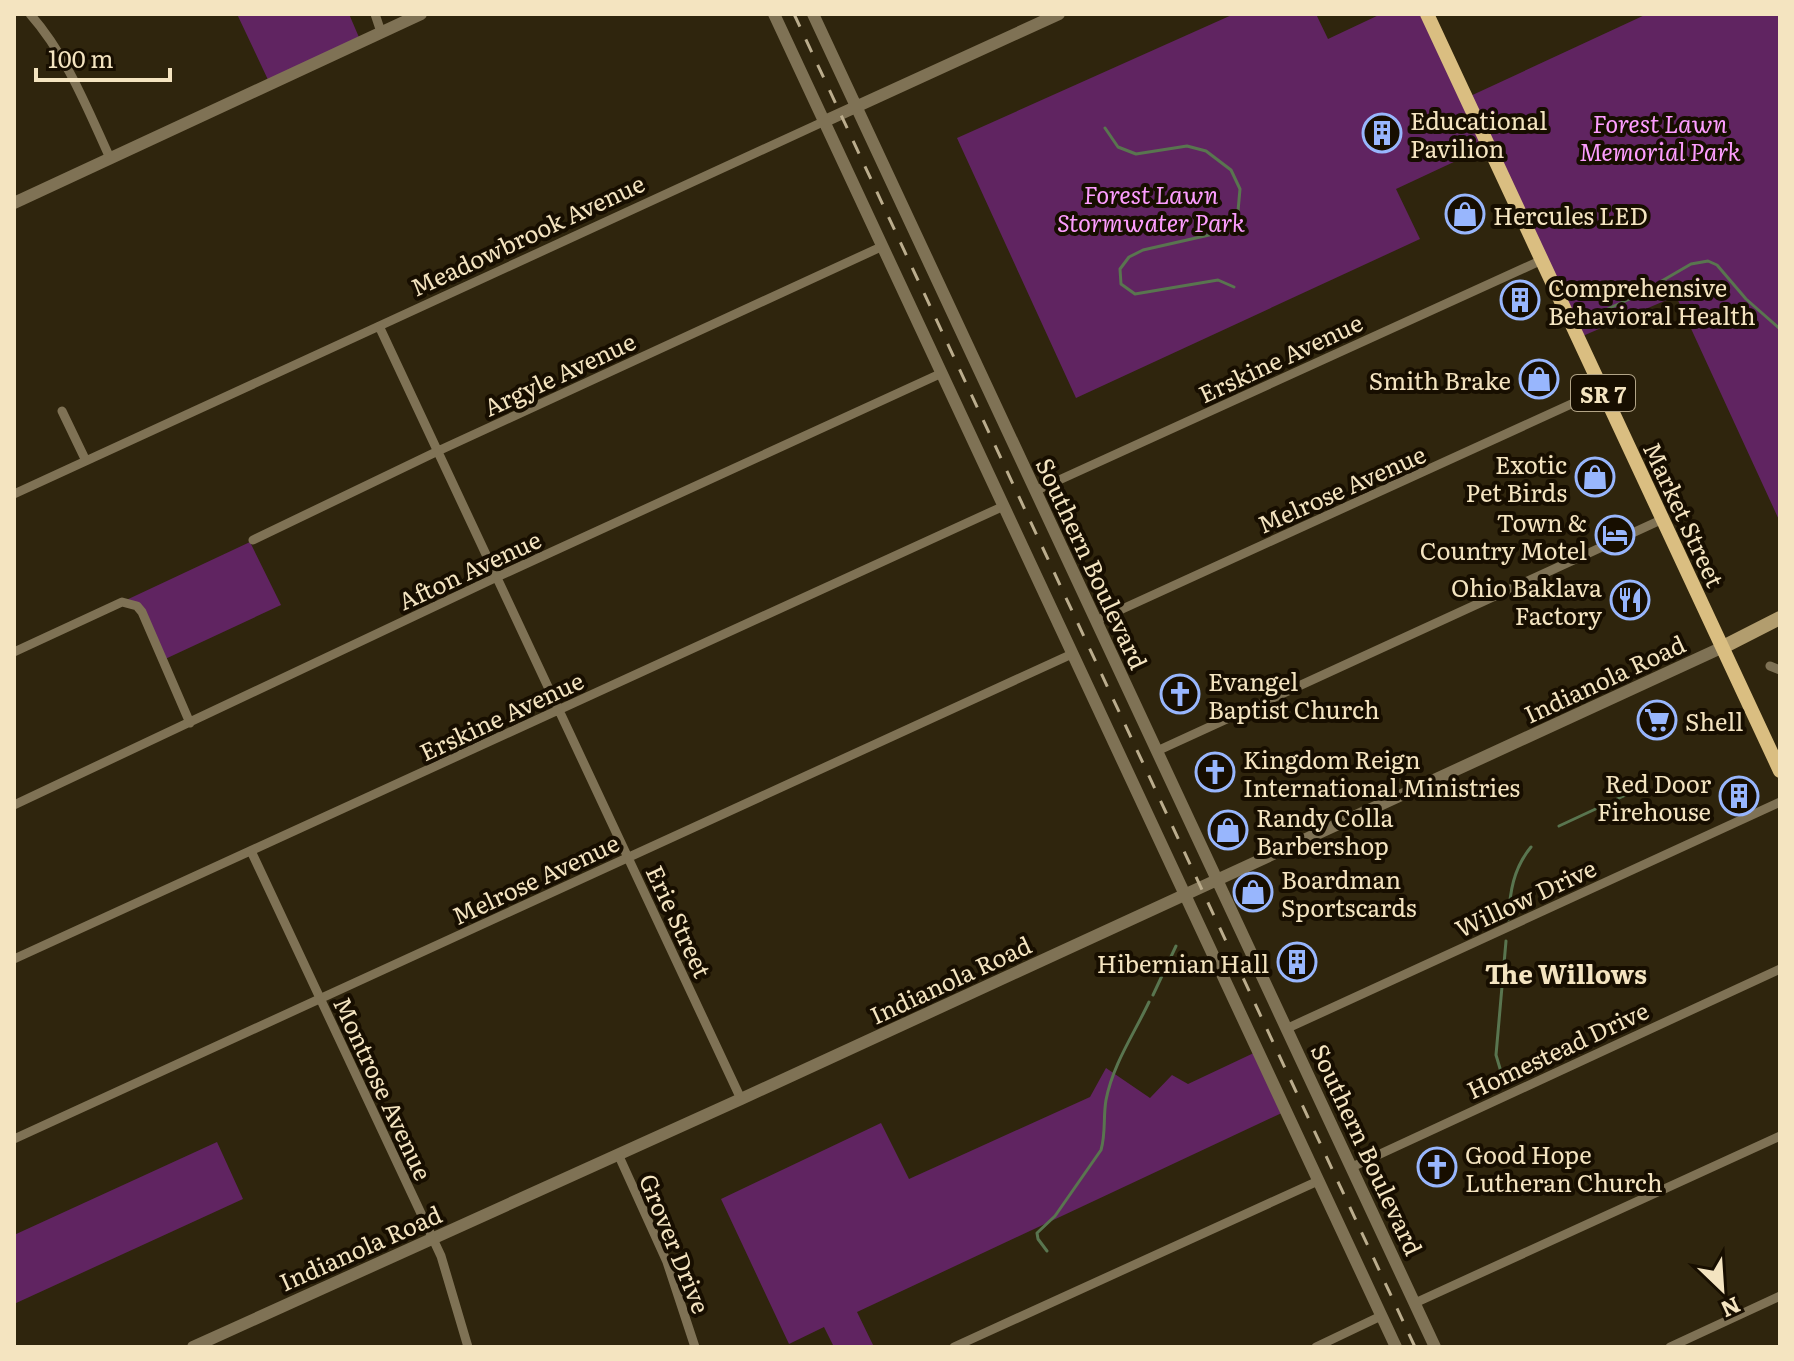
<svg xmlns="http://www.w3.org/2000/svg" width="1794" height="1361" font-family="Literata,serif">
<style>
.green{fill:#602461}
.lines{fill:none;stroke-linecap:round;stroke-linejoin:round}
.stream{stroke:#59754f;stroke-width:3}
.minor{stroke:#7f7255;stroke-width:9}
.tertiary{stroke:#7f7255;stroke-width:12}
.secondary{stroke:#b29d6e;stroke-width:14}
.primary{stroke:#dabe81;stroke-width:14}
.rail{stroke:#bbad8d;stroke-width:3;stroke-dasharray:14 14;stroke-linecap:butt}
.labels{text-anchor:middle;dominant-baseline:central;stroke-width:8;stroke-linejoin:round;paint-order:stroke}
.shield{fill:#170e00;stroke:#b2a486;stroke-width:2}
.shield-label{font-size:22px;font-weight:bold;fill:#f4e4c0}
.poi-label{font-size:24px;fill:#f4e4c0;stroke:#170e00;text-anchor:start}
.park-label{font-size:24px;font-style:italic;fill:#fd9dfe;stroke:#170e00}
.street-label{font-size:24px;fill:#f4e4c0;stroke:#170e00}
.neighbourhood-label{font-size:26px;font-weight:bold;fill:#f4e4c0;stroke:#170e00}
</style>
<rect width="100%" height="100%" fill="#2f250d"/>
<path class="green" d="M 237,14 L 349,14 L 361,42 L 270,84 Z
M 1234,14 L 1316,14 L 1328,39 L 1381,14 L 1427,14 L 1466,98 L 1647,14 L 1780,14 L 1780,522 L 1676,296 L 1578,338 L 1488,146 L 1396,189 L 1420,239 L 1076,398 L 957,138 Z
M 250,542 L 281,605 L 163,660 L 142,612 L 122,602 Z
M 1258,1051 L 1286,1111 L 857,1312 L 874,1347 L 834,1347 L 824,1327 L 789,1344 L 721,1199 L 881,1123 L 909,1179 L 1090,1097 L 1106,1068 L 1150,1098 L 1172,1075 L 1188,1084 Z
M 217,1142 L 243,1199 L 14,1304 L 14,1235 Z"/>
<g class="lines">
<path class="stream" d="M 1105,128 L 1118,147 L 1136,154 L 1187,146 L 1206,151 L 1231,170 L 1240,189 L 1238,211 L 1218,233 L 1143,250 L 1129,257 L 1120,269 L 1121,284 L 1135,294 L 1218,280 L 1234,287
M 1601,312 L 1636,296 L 1691,264 L 1708,261 L 1717,265 L 1746,299 L 1780,329
M 1559,826 L 1630,793
M 1508,920 C 1510,892 1513,869 1531,847
M 1153,995 L 1176,946
M 1504,1082 L 1496,1055 L 1506,941
M 1047,1251 L 1038,1239 L 1037,1233 L 1055,1216 L 1101,1150 C 1106,1133 1103,1117 1106,1100 C 1113,1064 1134,1034 1149,1002"/>
<path class="minor" d="M 30,14 C 67,56 87,108 110,158
M 375,14 L 381,32
M 379,326 L 741,1099
M 62,411 L 86,461
M 1035,491 L 1542,260
M 14,494 L 825,121
M 253,540 L 438,451 L 883,246
M 1096,621 L 1602,390
M 14,652 L 122,602 L 137,606 L 142,612 L 190,723
M 1770,666 L 1780,670
M 1157,751 L 1663,519
M 14,805 L 497,577 L 942,373
M 251,851 L 441,1256 L 468,1347
M 14,959 L 1004,506
M 1288,1028 L 1780,802
M 14,1139 L 1072,654
M 618,1154 L 667,1262 L 695,1347
M 1352,1167 L 1780,969
M 1415,1303 L 1780,1136
M 954,1347 L 1318,1181
M 1316,1347 L 1381,1316
M 1670,1347 L 1780,1296"/>
<path class="tertiary" d="M 774,14 L 1396,1347
M 813,14 L 1435,1347
M 825,121 L 1059,14
M 14,203 L 421,14
M 193,1347 L 741,1099 L 1723,647"/>
<path class="secondary" d="M 1723,647 L 1780,618"/>
<path class="primary" d="M 1427,14 L 1780,771"/>
<path class="rail" d="M 794,14 L 1415,1347"/>
</g>
<defs>
<g id="building-ring" transform="scale(2)"><circle r="9.5" fill="#170e00" stroke="#98b6fd" stroke-width="1.5"/><path d="M-4-6H4V6H1V3H-1V6H-4ZM-2.5-4.3h1.7v1.8h-1.7ZM.8-4.3h1.7v1.8H.8ZM-2.5-1h1.7V.8h-1.7ZM.8-1h1.7V.8H.8Z" fill="#98b6fd"/></g>
<g id="shop-ring" transform="scale(2)"><circle r="9.5" fill="#170e00" stroke="#98b6fd" stroke-width="1.5"/><path d="M-5-2.5h2.3a2.7 3.5 0 0 1 5.4 0H5L5.5 6h-11ZM-1.5-2.5h3a1.5 2.3 0 0 0-3 0Z" fill="#98b6fd"/></g>
<g id="hotel-ring" transform="scale(2)"><circle r="9.5" fill="#170e00" stroke="#98b6fd" stroke-width="1.5"/><path d="M-6-4.5h1.5V1H6V5H4.5V3h-9V5H-6ZM-4 0a1.8 1.8 0 1 1 3.6 0ZM.5 0V-2.5h3Q6-2.5 6 0Z" fill="#98b6fd"/></g>
<g id="restaurant-ring" transform="scale(2)"><circle r="9.5" fill="#170e00" stroke="#98b6fd" stroke-width="1.5"/><path d="M-5-6h1v4h1v-4h1v4h1v-4h1v5L-1.5 .5V6h-2V.5L-5-1ZM5-6V6H3V1.5H1.5Q1.5-4 5-6Z" fill="#98b6fd"/></g>
<g id="church-ring" transform="scale(2)"><circle r="9.5" fill="#170e00" stroke="#98b6fd" stroke-width="1.5"/><path d="M-1.2-6h2.4v3.5h3.3v2.4h-3.3V6h-2.4V-.1h-3.3v-2.4h3.3Z" fill="#98b6fd"/></g>
<g id="supermarket-ring" transform="scale(2)"><circle r="9.5" fill="#170e00" stroke="#98b6fd" stroke-width="1.5"/><path d="M-6-5.5h2.5l.6 2H6L4.5 2H-2.5L-4.4-4H-6ZM-1.5 3.2a1.3 1.3 0 1 0 .1 0ZM3 3.2a1.3 1.3 0 1 0 .1 0Z" fill="#98b6fd"/></g>
</defs>
<g fill-rule="evenodd">
<use href="#building-ring" x="1382" y="133"/>
<use href="#shop-ring" x="1465" y="214"/>
<use href="#building-ring" x="1520" y="300"/>
<use href="#shop-ring" x="1539" y="379"/>
<use href="#shop-ring" x="1595" y="477"/>
<use href="#hotel-ring" x="1615" y="535"/>
<use href="#restaurant-ring" x="1630" y="600"/>
<use href="#church-ring" x="1180" y="694"/>
<use href="#supermarket-ring" x="1657" y="720"/>
<use href="#church-ring" x="1215" y="772"/>
<use href="#building-ring" x="1739" y="796"/>
<use href="#shop-ring" x="1228" y="830"/>
<use href="#shop-ring" x="1253" y="892"/>
<use href="#building-ring" x="1297" y="962"/>
<use href="#church-ring" x="1437" y="1167"/>
</g>
<g class="labels">
<rect class="shield" x="1571" y="375" width="64" height="36" rx="6"/>
<g class="shield-label">
<text x="1603" y="393">SR 7</text>
</g>
<g class="poi-label">
<text x="1410" y="119">Educational<tspan x="1410" dy="28">Pavilion</tspan></text>
<text x="1493" y="214">Hercules LED</text>
<text x="1548" y="286">Comprehensive<tspan x="1548" dy="28">Behavioral Health</tspan></text>
<text x="1511" y="379" text-anchor="end">Smith Brake</text>
<text x="1567" y="463" text-anchor="end">Exotic<tspan x="1567" dy="28">Pet Birds</tspan></text>
<text x="1587" y="521" text-anchor="end">Town &amp;<tspan x="1587" dy="28">Country Motel</tspan></text>
<text x="1602" y="586" text-anchor="end">Ohio Baklava<tspan x="1602" dy="28">Factory</tspan></text>
<text x="1208" y="680">Evangel<tspan x="1208" dy="28">Baptist Church</tspan></text>
<text x="1685" y="720">Shell</text>
<text x="1243" y="758">Kingdom Reign<tspan x="1243" dy="28">International Ministries</tspan></text>
<text x="1711" y="782" text-anchor="end">Red Door<tspan x="1711" dy="28">Firehouse</tspan></text>
<text x="1256" y="816">Randy Colla<tspan x="1256" dy="28">Barbershop</tspan></text>
<text x="1281" y="878">Boardman<tspan x="1281" dy="28">Sportscards</tspan></text>
<text x="1269" y="962" text-anchor="end">Hibernian Hall</text>
<text x="1465" y="1153">Good Hope<tspan x="1465" dy="28">Lutheran Church</tspan></text>
</g>
<g class="park-label">
<text x="1660" y="122">Forest Lawn<tspan x="1660" dy="28">Memorial Park</tspan></text>
<text x="1151" y="193">Forest Lawn<tspan x="1151" dy="28">Stormwater Park</tspan></text>
</g>
<g class="street-label">
<text transform="translate(527 234) rotate(-25)">Meadowbrook Avenue</text>
<text transform="translate(1280 357) rotate(-25)">Erskine Avenue</text>
<text transform="translate(559 373) rotate(-25)">Argyle Avenue</text>
<text transform="translate(1341 488) rotate(-24)">Melrose Avenue</text>
<text transform="translate(1685 514) rotate(65)">Market Street</text>
<text transform="translate(1093 563) rotate(65)">Southern Boulevard</text>
<text transform="translate(469 569) rotate(-25)">Afton Avenue</text>
<text transform="translate(1604 678) rotate(-25)">Indianola Road</text>
<text transform="translate(501 715) rotate(-25)">Erskine Avenue</text>
<text transform="translate(535 878) rotate(-25)">Melrose Avenue</text>
<text transform="translate(1525 897) rotate(-25)">Willow Drive</text>
<text transform="translate(680 921) rotate(65)">Erie Street</text>
<text transform="translate(950 979) rotate(-25)">Indianola Road</text>
<text transform="translate(1557 1049) rotate(-25)">Homestead Drive</text>
<text transform="translate(384 1088) rotate(65)">Montrose Avenue</text>
<text transform="translate(1368 1149) rotate(65)">Southern Boulevard</text>
<text transform="translate(676 1243) rotate(68)">Grover Drive</text>
<text transform="translate(360 1247) rotate(-24)">Indianola Road</text>
</g>
<g class="neighbourhood-label">
<text x="1566" y="972">The Willows</text>
</g>
</g>
<rect width="1794" height="1361" fill="none" stroke="#f4e4c0" stroke-width="32"/>
<g transform="translate(1722 1289) rotate(155)" stroke="#170e00" stroke-width="6" paint-order="stroke">
<path d="M0-6L14 30L0 20L-14 30Z" fill="#f4e4c0"/>
<text y="-12" font-size="22" font-weight="bold" text-anchor="middle" fill="#f4e4c0">N</text>
</g>
<path d="M36 68v12h134v-12" fill="none" stroke="#f4e4c0" stroke-width="4"/>
<text x="48" y="68" font-size="24" fill="#f4e4c0" stroke="#170e00" stroke-width="6" paint-order="stroke">100 m</text>
</svg>
